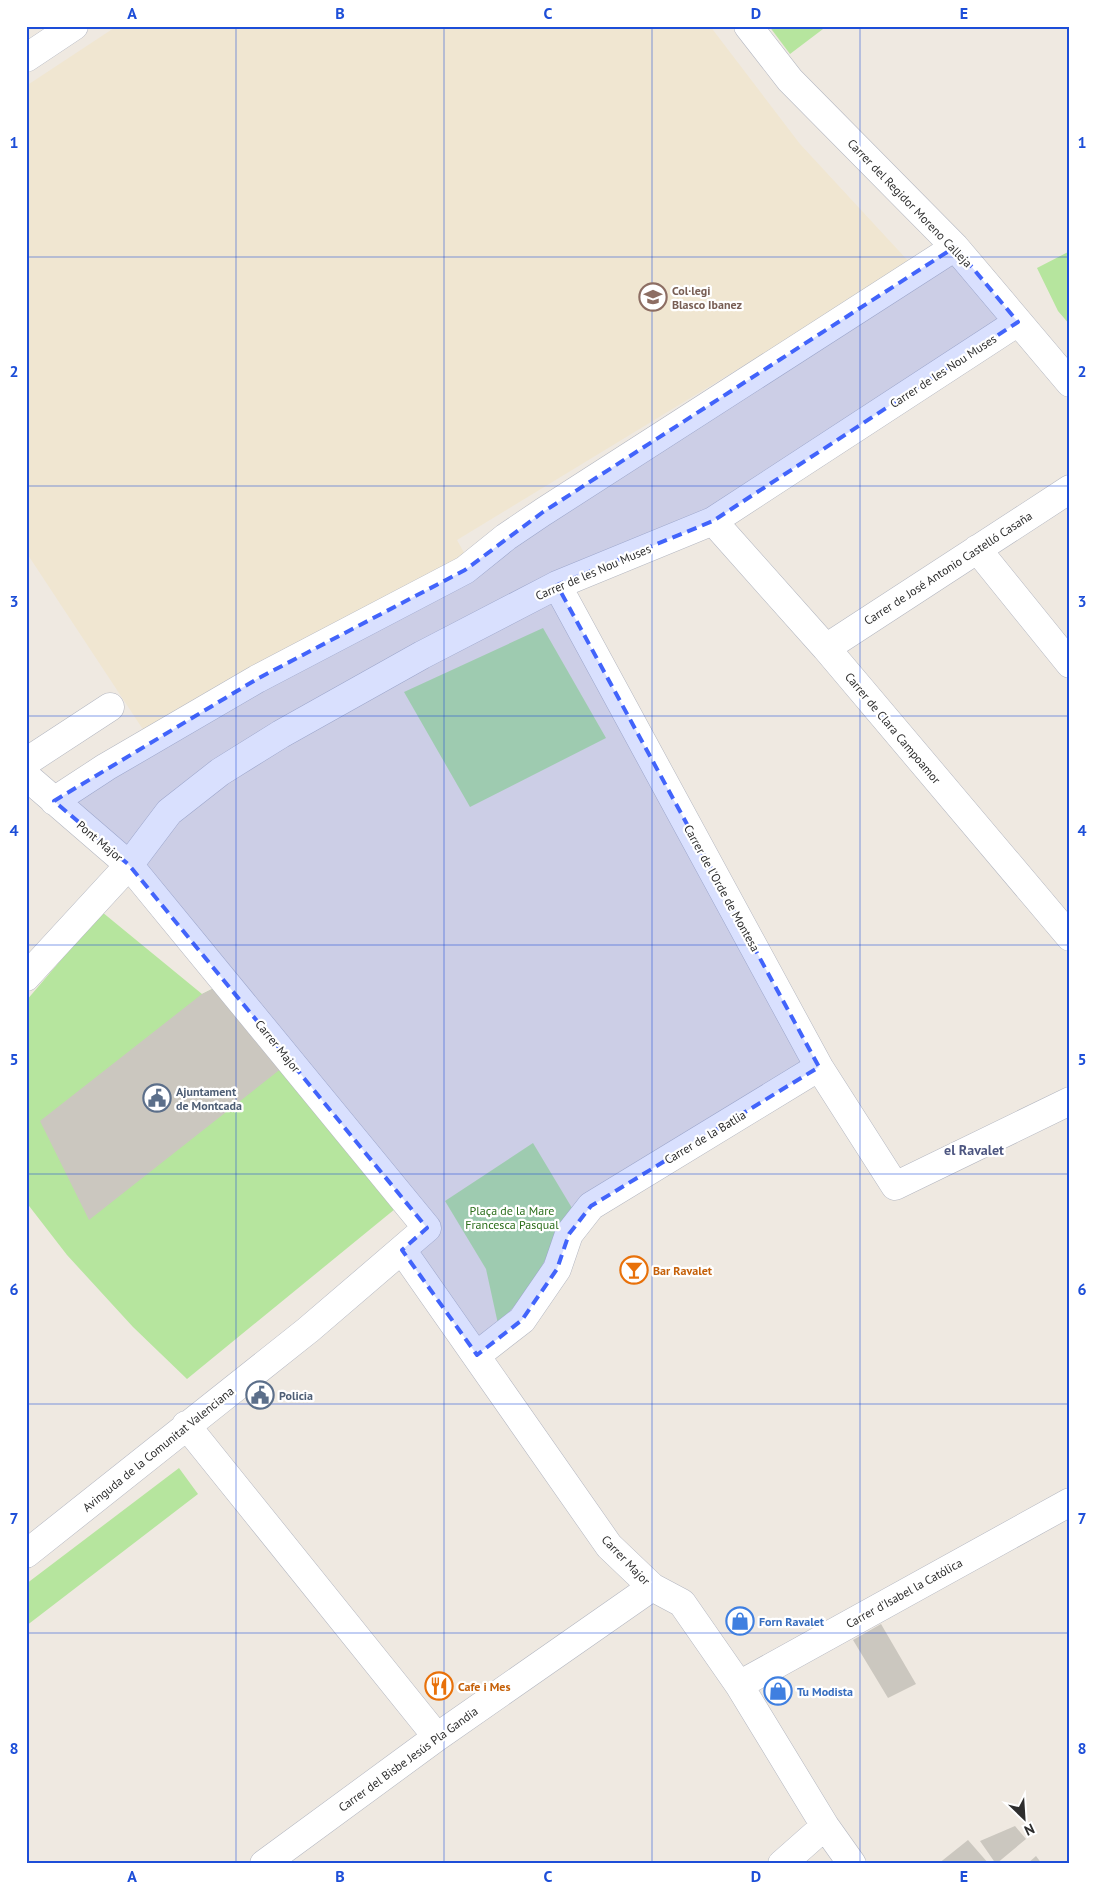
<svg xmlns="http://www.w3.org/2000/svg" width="1096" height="1890" font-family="'PT Sans',sans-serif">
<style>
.education{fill:#f0e6d1}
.green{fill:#b6e59e}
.building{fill:#cbc7bf}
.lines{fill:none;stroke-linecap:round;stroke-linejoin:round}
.minor-casing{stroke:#b4b7c1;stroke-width:29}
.minor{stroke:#fff;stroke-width:28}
.marked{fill:#4264fb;fill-opacity:0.2;stroke:#4264fb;stroke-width:4;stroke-dasharray:10 6;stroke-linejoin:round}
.grid{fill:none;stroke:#1d4ed8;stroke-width:1;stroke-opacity:0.55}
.labels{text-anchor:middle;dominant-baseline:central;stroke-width:4.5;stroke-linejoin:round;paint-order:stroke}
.street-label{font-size:12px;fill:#2e2e2e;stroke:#fff}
.education-label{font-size:12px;font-weight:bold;fill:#785e54;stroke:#fff;text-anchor:start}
.service-label{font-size:12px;font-weight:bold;fill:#4e5e75;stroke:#fff;text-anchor:start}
.park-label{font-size:12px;fill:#2c6e1b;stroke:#fff}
.food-label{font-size:12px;font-weight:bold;fill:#c56008;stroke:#fff;text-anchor:start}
.shop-label{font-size:12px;font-weight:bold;fill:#366cbe;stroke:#fff;text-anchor:start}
.neighbourhood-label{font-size:14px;font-weight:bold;fill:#4d5680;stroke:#fff}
.neatline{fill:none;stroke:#1d4ed8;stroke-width:2}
.grid-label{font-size:16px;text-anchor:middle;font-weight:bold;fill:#1d4ed8}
</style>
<rect width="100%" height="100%" fill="#efe9e1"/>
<path class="education" d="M 117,26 L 710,26 L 800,144 L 911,264 L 457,540 L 468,560 L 146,734 L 26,552 L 26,86 Z"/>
<path class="green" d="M 769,26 L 827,26 L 790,54 Z
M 1070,251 L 1070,325 L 1058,311 L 1037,268 Z
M 543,628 L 606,738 L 470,807 L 404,692 Z
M 102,912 L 202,994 L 214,988 L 395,1209 L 187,1379 L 133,1327 L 67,1255 L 26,1202 L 26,1001 Z
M 533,1143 L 572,1208 L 530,1289 L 498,1324 L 486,1269 L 445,1201 Z
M 179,1468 L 198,1494 L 26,1626 L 26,1584 Z"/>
<path class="building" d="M 214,988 L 287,1064 L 89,1220 L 40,1121 L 202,994 Z
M 881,1624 L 916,1684 L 888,1698 L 853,1640 Z
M 1015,1826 L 1026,1839 L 996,1864 L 980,1841 Z
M 968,1840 L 989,1864 L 938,1864 Z
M 1036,1856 L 1042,1864 L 1027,1864 Z"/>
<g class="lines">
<g class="minor-casing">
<path id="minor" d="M 748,26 L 790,80 L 955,247 L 1070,383
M 26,58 L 74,26
M 713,521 L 826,648 L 1070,937
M 977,549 L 1070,664
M 557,585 L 819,1067 L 895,1186 L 1070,1101
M 826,648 L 1070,489
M 26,762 L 110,707
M 26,776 L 129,865 L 427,1228 L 308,1330 L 26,1554
M 54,801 L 106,767 L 257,679 L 465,570 L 506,537 L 543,512 L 955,247
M 26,977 L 129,865 L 169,812 L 220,772 L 281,734 L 422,655 L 557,585 L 713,521 L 1018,322
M 402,1250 L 609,1546 L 652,1587 L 682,1603 L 739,1685 L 825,1826 L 852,1864
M 477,1355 L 522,1320 L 557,1269 L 569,1234 L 591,1206 L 819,1067
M 186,1425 L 437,1737
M 739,1685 L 1070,1502
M 264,1864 L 437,1737 L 652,1587
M 782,1864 L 825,1826"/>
</g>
<use href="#minor" class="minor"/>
</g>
<path class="marked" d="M 955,247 L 1018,322 L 713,521 L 557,585 L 819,1067 L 591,1206 L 569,1234 L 557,1269 L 522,1320 L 477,1355 L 402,1250 L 427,1228 L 129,865 L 54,801 L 257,679 L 465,570 L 543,512 Z"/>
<path class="grid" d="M 236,26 L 236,1864M 444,26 L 444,1864M 652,26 L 652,1864M 860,26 L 860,1864M 26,257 L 1070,257M 26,486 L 1070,486M 26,716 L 1070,716M 26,945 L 1070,945M 26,1174 L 1070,1174M 26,1404 L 1070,1404M 26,1633 L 1070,1633"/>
<defs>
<g id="school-ring" transform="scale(1.4375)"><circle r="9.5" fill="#fff" stroke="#8d6e63" stroke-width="1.5"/><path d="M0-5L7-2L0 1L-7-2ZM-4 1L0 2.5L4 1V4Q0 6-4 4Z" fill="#8d6e63"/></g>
<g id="civic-ring" transform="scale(1.4375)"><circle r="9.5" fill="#fff" stroke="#5c6f8a" stroke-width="1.5"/><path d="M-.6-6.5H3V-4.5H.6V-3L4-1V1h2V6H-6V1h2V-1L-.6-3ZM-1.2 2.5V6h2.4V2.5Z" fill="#5c6f8a"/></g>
<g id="bar-ring" transform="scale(1.4375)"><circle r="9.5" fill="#fff" stroke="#e8710a" stroke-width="1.5"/><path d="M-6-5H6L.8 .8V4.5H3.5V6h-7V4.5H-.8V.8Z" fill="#e8710a"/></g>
<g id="shop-ring" transform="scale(1.4375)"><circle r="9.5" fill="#fff" stroke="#3f7fe0" stroke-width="1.5"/><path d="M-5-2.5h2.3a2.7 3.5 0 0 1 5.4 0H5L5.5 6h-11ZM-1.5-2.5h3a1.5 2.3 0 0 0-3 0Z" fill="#3f7fe0"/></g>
<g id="restaurant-ring" transform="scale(1.4375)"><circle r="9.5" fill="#fff" stroke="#e8710a" stroke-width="1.5"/><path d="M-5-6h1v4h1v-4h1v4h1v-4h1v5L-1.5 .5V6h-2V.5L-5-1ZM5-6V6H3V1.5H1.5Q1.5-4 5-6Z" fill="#e8710a"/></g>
</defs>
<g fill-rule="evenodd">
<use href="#school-ring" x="653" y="297"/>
<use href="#civic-ring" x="157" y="1098"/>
<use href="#bar-ring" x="634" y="1270"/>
<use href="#civic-ring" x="260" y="1395"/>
<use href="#shop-ring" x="740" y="1621"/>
<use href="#restaurant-ring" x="439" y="1686"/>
<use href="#shop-ring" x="778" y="1691"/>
</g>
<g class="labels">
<g class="street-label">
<text transform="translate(910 203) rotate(46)">Carrer del Regidor Moreno Calleja</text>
<text transform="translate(943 371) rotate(-33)">Carrer de les Nou Muses</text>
<text transform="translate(948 568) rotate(-33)">Carrer de José Antonio Castelló Casaña</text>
<text transform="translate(593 572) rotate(-23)">Carrer de les Nou Muses</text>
<text transform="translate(893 728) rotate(50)">Carrer de Clara Campoamor</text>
<text transform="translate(100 841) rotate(40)">Pont Major</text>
<text transform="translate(722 888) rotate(61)">Carrer de l'Orde de Montesa</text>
<text transform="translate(278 1046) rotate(51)">Carrer Major</text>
<text transform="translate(705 1137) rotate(-31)">Carrer de la Batlia</text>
<text transform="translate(158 1449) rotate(-39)">Avinguda de la Comunitat Valenciana</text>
<text transform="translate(626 1560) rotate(46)">Carrer Major</text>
<text transform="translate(904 1593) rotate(-29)">Carrer d'Isabel la Católica</text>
<text transform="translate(408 1759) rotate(-36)">Carrer del Bisbe Jesús Pla Gandia</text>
</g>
<g class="education-label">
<text x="672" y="290">Col·legi<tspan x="672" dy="14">Blasco Ibanez</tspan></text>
</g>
<g class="service-label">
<text x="176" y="1091">Ajuntament<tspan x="176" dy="14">de Montcada</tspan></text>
<text x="279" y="1395">Policia</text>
</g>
<g class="park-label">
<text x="512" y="1210">Plaça de la Mare<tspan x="512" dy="14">Francesca Pasqual</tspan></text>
</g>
<g class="food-label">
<text x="653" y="1270">Bar Ravalet</text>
<text x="458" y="1686">Cafe i Mes</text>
</g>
<g class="shop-label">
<text x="759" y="1621">Forn Ravalet</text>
<text x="797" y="1691">Tu Modista</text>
</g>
<g class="neighbourhood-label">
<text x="974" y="1150">el Ravalet</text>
</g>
</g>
<rect width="1096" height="1890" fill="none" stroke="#ffffff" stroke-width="55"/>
<g transform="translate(1024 1818) rotate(155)" stroke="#ffffff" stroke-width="4" paint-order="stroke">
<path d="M0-4L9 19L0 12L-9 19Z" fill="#2e2e2e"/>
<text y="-8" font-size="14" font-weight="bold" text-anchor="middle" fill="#2e2e2e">N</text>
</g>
<rect x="28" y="28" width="1040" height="1834" class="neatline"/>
<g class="grid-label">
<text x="132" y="19">A</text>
<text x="340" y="19">B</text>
<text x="548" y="19">C</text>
<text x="756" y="19">D</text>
<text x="964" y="19">E</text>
<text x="14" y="148">1</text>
<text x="1082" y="148">1</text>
<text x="14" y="377">2</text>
<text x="1082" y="377">2</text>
<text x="14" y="607">3</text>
<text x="1082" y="607">3</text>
<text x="14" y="836">4</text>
<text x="1082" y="836">4</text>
<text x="14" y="1065">5</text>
<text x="1082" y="1065">5</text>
<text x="14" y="1295">6</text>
<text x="1082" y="1295">6</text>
<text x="14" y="1524">7</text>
<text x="1082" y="1524">7</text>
<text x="14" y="1754">8</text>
<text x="1082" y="1754">8</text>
<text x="132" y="1882">A</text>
<text x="340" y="1882">B</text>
<text x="548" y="1882">C</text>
<text x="756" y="1882">D</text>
<text x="964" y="1882">E</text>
</g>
</svg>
